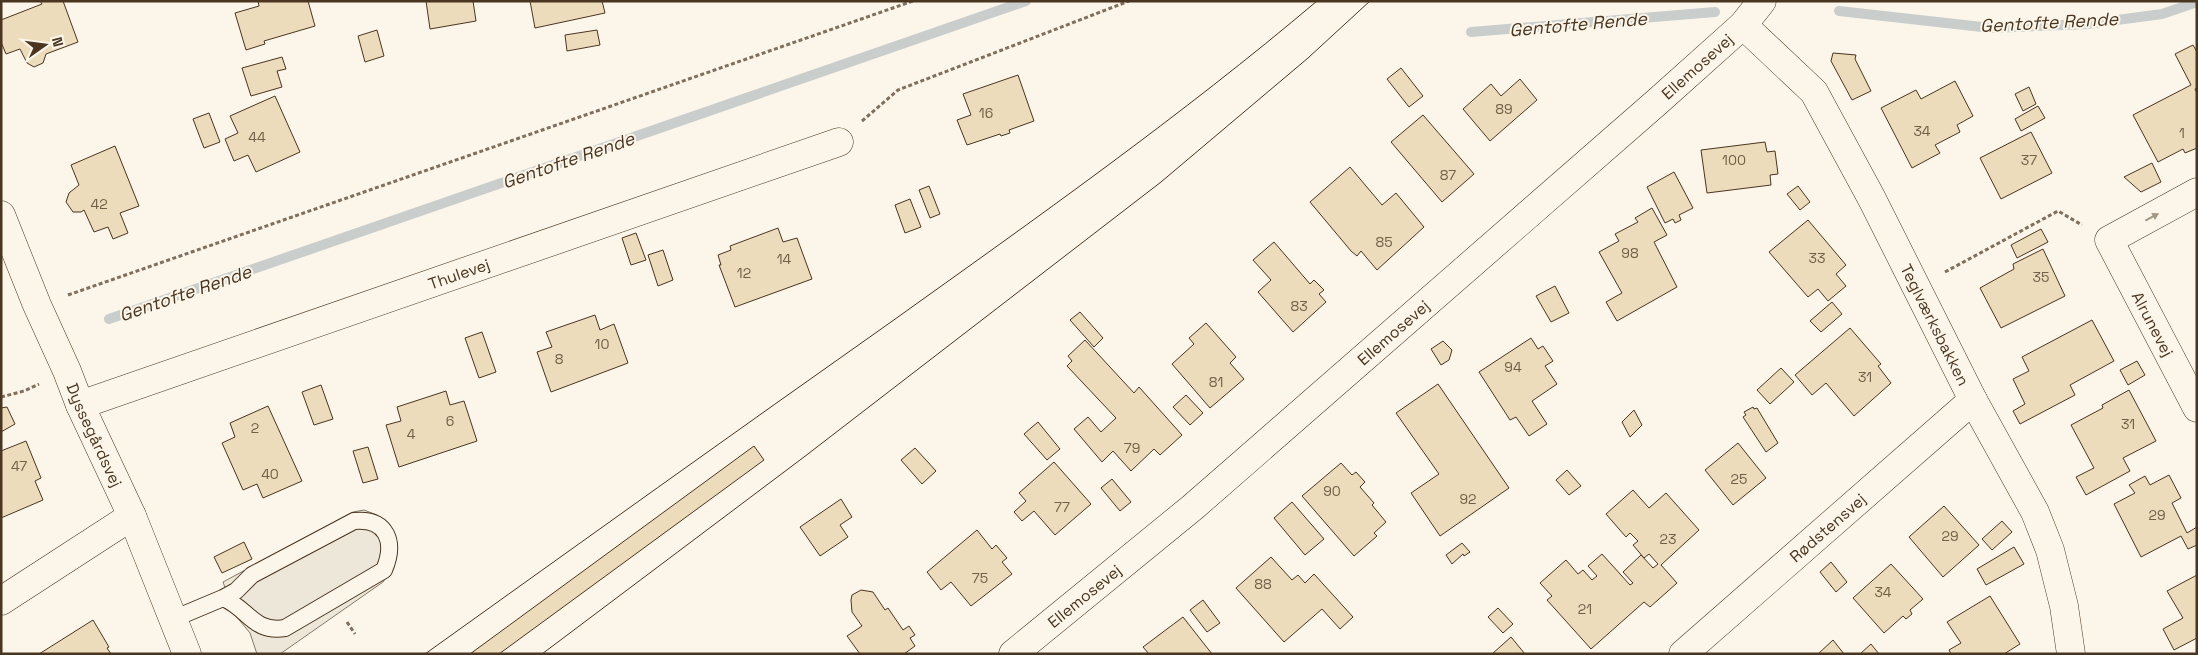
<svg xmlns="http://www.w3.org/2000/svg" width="2198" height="655" font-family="'Space Grotesk',sans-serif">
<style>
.parking{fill:#ede7d9;stroke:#887966}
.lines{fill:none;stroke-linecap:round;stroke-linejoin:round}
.stream{stroke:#c9cecd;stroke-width:10}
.building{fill:#ecdcbc;stroke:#4a3520}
.lane-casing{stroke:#4a3520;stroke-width:18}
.street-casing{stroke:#4a3520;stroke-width:29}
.secondary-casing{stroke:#4a3520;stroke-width:29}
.path{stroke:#7f6f5c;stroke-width:3;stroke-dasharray:4 2.5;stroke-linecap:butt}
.lane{stroke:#fbf6e9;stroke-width:16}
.street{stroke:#fbf6e9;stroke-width:28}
.secondary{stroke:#fbf6e9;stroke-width:28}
.tram{stroke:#4a3520;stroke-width:1}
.oneway{fill:#a29684}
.labels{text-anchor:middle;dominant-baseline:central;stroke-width:4;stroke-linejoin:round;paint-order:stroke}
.number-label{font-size:14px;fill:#725f47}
.street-label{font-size:16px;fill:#4a3520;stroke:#fbf6e9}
.water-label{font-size:18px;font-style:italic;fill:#4a3520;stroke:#fbf6e9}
</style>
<rect width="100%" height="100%" fill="#fbf6e9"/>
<path class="parking" d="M 364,510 L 377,515 L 387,522 L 393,535 L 397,549 L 395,561 L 390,572 L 383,582 L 280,654 L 257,654 L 250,633 L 235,615 L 223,582 L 353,512 Z"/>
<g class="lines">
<path class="stream" d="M 1839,11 L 1991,28 L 2087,24 L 2162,14 L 2197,2
M 1471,32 L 1715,12
M 109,319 L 1026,1"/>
</g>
<path class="building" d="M 40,1 L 63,1 L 78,42 L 46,54 L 43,63 L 34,67 L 27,63 L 20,49 L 6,54 L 1,42 L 1,20 L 42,4 Z
M 258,1 L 308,1 L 315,26 L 264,41 L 265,44 L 246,50 L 235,13 L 259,6 Z
M 426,1 L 473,1 L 476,21 L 430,29 Z
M 530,1 L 602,1 L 605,13 L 535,28 Z
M 377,30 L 384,56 L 365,62 L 358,36 Z
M 597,30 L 600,45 L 567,51 L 565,35 Z
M 2193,45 L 2197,52 L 2197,88 L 2195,89 L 2197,93 L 2197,148 L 2185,153 L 2183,149 L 2158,162 L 2133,115 L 2191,85 L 2175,54 Z
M 1833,53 L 1856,55 L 1855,59 L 1871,91 L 1852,100 L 1831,61 Z
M 282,57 L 286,69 L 277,71 L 282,87 L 251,96 L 242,68 Z
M 1401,68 L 1423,96 L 1409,107 L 1387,79 Z
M 1018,75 L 1034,121 L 1009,130 L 1010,133 L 1001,136 L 1000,134 L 967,145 L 957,120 L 971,115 L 963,94 Z
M 1520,79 L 1537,100 L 1490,141 L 1463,109 L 1491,84 L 1501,96 Z
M 1955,81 L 1973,116 L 1957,125 L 1960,132 L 1935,145 L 1940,153 L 1912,168 L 1881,108 L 1916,90 L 1921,99 Z
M 2029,87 L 2036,104 L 2023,111 L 2015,94 Z
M 275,96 L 300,152 L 256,172 L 248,155 L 234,161 L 225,139 L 238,133 L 230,116 Z
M 2038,106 L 2045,118 L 2021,131 L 2015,119 Z
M 209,113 L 220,142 L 204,148 L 193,119 Z
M 1423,115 L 1474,174 L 1442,202 L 1391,142 Z
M 2031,132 L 2052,173 L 2001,199 L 1980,158 Z
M 1765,142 L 1767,152 L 1775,151 L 1778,174 L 1770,175 L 1771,185 L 1707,193 L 1701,150 Z
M 115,146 L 139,206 L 120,213 L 128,233 L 113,239 L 108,227 L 94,232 L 84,210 L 81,212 L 73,212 L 66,202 L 69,193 L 79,185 L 71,165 Z
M 2152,163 L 2161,182 L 2141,192 L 2124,177 Z
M 1350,167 L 1382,205 L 1396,193 L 1424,227 L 1377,270 L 1361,251 L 1357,256 L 1351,251 L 1310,202 Z
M 1674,172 L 1693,208 L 1679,215 L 1681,220 L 1675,223 L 1673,219 L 1665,223 L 1647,187 Z
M 929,186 L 940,214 L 930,218 L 919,190 Z
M 1798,186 L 1810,202 L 1800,210 L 1787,194 Z
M 910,199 L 921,227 L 905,233 L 895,205 Z
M 1652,208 L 1667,235 L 1654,242 L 1677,287 L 1617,321 L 1606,302 L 1622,293 L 1599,252 L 1619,241 L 1615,234 L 1638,222 L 1635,218 Z
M 1808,220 L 1846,265 L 1836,274 L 1846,286 L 1828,301 L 1818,289 L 1808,297 L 1769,252 Z
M 778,228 L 783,242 L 797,238 L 812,279 L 735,307 L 719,265 L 721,265 L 718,255 L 731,250 L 730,246 Z
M 2041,229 L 2048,242 L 2017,258 L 2011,245 Z
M 636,233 L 646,260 L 631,265 L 622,238 Z
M 1274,242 L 1310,284 L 1314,280 L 1324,290 L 1319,294 L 1326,302 L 1293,332 L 1258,292 L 1271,280 L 1253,260 Z
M 2043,249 L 2065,296 L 2001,328 L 1980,288 L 2014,269 L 2013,264 Z
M 663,250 L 673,280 L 658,286 L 648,255 Z
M 1555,286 L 1569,313 L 1551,322 L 1536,296 Z
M 1832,302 L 1842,314 L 1821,332 L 1810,321 Z
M 1080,312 L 1103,338 L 1094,347 L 1070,320 Z
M 595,315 L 600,330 L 614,324 L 628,363 L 551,392 L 537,352 L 552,347 L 546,332 Z
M 2092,320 L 2114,361 L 2070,385 L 2075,395 L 2020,424 L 2013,411 L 2025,404 L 2013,379 L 2029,371 L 2022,357 Z
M 1206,323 L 1236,357 L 1230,363 L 1244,379 L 1210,408 L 1172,364 L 1194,344 L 1189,338 Z
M 1850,328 L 1881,364 L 1878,366 L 1891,383 L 1854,416 L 1826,383 L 1812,395 L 1795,375 Z
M 482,332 L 496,372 L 479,378 L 465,338 Z
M 1531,338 L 1538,349 L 1543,346 L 1553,361 L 1545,366 L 1557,384 L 1532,401 L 1547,424 L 1529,436 L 1516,417 L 1510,420 L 1479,372 Z
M 1085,340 L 1134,393 L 1139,387 L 1182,435 L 1160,455 L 1154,449 L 1131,471 L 1113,451 L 1102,462 L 1074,429 L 1088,417 L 1101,432 L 1116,418 L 1067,366 L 1072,361 L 1068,356 Z
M 1443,341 L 1452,350 L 1449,360 L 1441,365 L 1431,349 Z
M 2137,361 L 2145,375 L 2128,385 L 2120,370 Z
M 1781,368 L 1794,382 L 1770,404 L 1757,390 Z
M 1438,384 L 1509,488 L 1440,536 L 1411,493 L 1439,474 L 1396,413 Z
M 321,385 L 333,419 L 314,425 L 302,392 Z
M 2129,390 L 2156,441 L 2123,458 L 2130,471 L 2086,495 L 2076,477 L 2094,468 L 2071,425 L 2103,408 L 2102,405 Z
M 446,391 L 450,405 L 464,401 L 477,441 L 399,467 L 386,425 L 401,421 L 397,407 Z
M 1186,395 L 1203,413 L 1190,425 L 1173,407 Z
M 268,406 L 302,481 L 263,498 L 257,484 L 243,490 L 222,443 L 235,437 L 230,423 Z
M 7,407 L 15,424 L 1,432 L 1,408 Z
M 1753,407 L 1754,409 L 1757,408 L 1778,443 L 1766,452 L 1743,417 L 1746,415 L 1744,412 Z
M 1634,410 L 1642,425 L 1630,437 L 1622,422 Z
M 1038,422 L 1060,449 L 1047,460 L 1024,434 Z
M 26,441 L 41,478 L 35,481 L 43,500 L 1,518 L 1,451 Z
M 1738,443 L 1766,478 L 1733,505 L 1705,470 Z
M 754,446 L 764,460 L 499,654 L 470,654 Z
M 368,447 L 378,479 L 363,483 L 353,451 Z
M 915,448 L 936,471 L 922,484 L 901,460 Z
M 1054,462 L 1091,504 L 1055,535 L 1034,511 L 1022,521 L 1014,512 L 1026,501 L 1019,493 Z
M 1341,463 L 1352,475 L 1356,472 L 1365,482 L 1360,487 L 1374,503 L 1372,505 L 1386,522 L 1374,533 L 1377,536 L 1354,556 L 1302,496 Z
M 1567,470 L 1581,486 L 1569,495 L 1556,480 Z
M 2169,475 L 2181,498 L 2172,503 L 2187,533 L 2197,527 L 2197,545 L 2188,549 L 2181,536 L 2141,557 L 2114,504 L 2135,493 L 2129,485 L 2145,476 L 2150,485 Z
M 1112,479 L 1131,502 L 1120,511 L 1101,488 Z
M 1633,490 L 1649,508 L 1666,493 L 1699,530 L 1661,565 L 1677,583 L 1650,607 L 1644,602 L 1591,649 L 1547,600 L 1552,596 L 1540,583 L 1566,560 L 1578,574 L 1583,570 L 1592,580 L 1597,576 L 1588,566 L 1602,554 L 1630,585 L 1633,583 L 1623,572 L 1641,555 L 1653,568 L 1658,564 L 1649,554 L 1644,558 L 1633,545 L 1638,541 L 1630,533 L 1626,537 L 1606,514 Z
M 841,499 L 852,517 L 840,525 L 848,537 L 820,556 L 800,527 Z
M 1292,502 L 1324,539 L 1305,555 L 1274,518 Z
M 1944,506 L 1979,545 L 1943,577 L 1909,537 Z
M 2002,521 L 2012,532 L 1992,550 L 1982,539 Z
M 977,530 L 992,549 L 996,545 L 1007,558 L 1002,562 L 1012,574 L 971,606 L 951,582 L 941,590 L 927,572 Z
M 244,542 L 252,559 L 222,573 L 214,557 Z
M 1462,543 L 1470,552 L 1464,556 L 1463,554 L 1452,564 L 1446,555 Z
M 2014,547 L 2024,564 L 1986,585 L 1977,569 Z
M 1271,557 L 1292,580 L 1298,575 L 1305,583 L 1314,574 L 1353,617 L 1340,629 L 1322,609 L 1284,642 L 1236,588 Z
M 1831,562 L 1847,582 L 1836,592 L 1820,572 Z
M 1891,564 L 1923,599 L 1910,610 L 1912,614 L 1906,619 L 1903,616 L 1884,633 L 1853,598 Z
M 2197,575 L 2197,638 L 2174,650 L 2163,629 L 2183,618 L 2167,591 Z
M 861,590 L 873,592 L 885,610 L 888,608 L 903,630 L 909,626 L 915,635 L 910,638 L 915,646 L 904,654 L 860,654 L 847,636 L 862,626 L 852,612 L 851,600 L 852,595 Z
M 1990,596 L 2020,644 L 2004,654 L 1951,654 L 1949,650 L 1961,643 L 1947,622 Z
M 1203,600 L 1220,623 L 1207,632 L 1190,610 Z
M 1498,608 L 1513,624 L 1503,633 L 1488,617 Z
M 1183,617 L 1212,654 L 1149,654 L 1143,647 Z
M 93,620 L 109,647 L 107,648 L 111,654 L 39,654 Z
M 1511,637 L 1525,654 L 1492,654 Z
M 1833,640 L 1844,654 L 1818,654 Z
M 1871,644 L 1879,654 L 1860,654 Z"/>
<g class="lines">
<g class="lane-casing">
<path id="lane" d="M 173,619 L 223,598 C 249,609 253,633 285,628 L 384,570 C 396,542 387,518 354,521 L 252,575 L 236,591 L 223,598"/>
</g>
<g class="street-casing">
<g id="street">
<path id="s1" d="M 1743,25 L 1814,92 L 1872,199 L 1973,400 L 2035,512 L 2050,550 L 2064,606 L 2071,654"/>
<path id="s2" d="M 2197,192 L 2109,240 L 2197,408"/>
<path id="s3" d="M 80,405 L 839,142"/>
<path d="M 1,601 L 132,516"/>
<path id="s4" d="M 1013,654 L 1193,507 L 1657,102 L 1743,25 L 1762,1"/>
<path id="s5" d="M 1683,654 L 1973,400"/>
</g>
</g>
<g class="secondary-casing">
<g id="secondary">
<path id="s6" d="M 1,215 L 37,305 L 67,371 L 80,405 L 132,516 L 187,654"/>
</g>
</g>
<path class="path" d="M 862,121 L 898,90 L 1129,1
M 1945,272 L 2058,211 L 2082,225
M 68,295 L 913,1
M 1,397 L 24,391 L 39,384
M 347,622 L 355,634"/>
<use href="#lane" class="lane"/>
<use href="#street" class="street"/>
<use href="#secondary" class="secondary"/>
<path class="tram" d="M 425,654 C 580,543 735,432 891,322 C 1035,219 1181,116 1317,1
M 542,654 L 804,457 L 1161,182 L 1308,58 L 1370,1"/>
</g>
<defs><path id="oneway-solid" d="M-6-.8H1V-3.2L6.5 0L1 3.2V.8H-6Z" transform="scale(1.25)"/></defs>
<use class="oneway" href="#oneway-solid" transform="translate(2152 217) rotate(-28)"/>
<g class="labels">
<g class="number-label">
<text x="1504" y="109">89</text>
<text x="986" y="113">16</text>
<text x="1922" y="131">34</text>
<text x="2182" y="133">1</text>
<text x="257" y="137">44</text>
<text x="1734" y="160">100</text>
<text x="2029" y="160">37</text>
<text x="1448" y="175">87</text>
<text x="99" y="204">42</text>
<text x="1384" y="242">85</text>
<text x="1630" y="253">98</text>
<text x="1817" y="258">33</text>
<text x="784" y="259">14</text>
<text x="744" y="273">12</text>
<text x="2041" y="277">35</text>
<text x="1299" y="306">83</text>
<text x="602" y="344">10</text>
<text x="559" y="359">8</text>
<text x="1513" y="367">94</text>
<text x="1865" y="377">31</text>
<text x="1216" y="382">81</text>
<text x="450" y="421">6</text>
<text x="2128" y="424">31</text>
<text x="255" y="428">2</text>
<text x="411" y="434">4</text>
<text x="1132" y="448">79</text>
<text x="19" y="466">47</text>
<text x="270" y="474">40</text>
<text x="1739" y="479">25</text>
<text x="1332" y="491">90</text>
<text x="1468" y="499">92</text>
<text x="1062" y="507">77</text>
<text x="2157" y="515">29</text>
<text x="1950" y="536">29</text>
<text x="1668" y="539">23</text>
<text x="980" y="578">75</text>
<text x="1263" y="584">88</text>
<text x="1883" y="592">34</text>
<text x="1585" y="609">21</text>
</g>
<g class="street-label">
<text stroke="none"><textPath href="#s4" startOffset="902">Ellemosevej</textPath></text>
<text stroke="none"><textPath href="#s3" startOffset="401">Thulevej</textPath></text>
<text stroke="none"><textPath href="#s2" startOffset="195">Alrunevej</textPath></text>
<text stroke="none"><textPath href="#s1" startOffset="360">Teglværksbakken</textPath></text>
<text stroke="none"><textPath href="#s4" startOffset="498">Ellemosevej</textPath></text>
<text stroke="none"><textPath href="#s6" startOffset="239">Dyssegårdsvej</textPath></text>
<text stroke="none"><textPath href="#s5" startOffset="192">Rødstensvej</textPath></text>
<text stroke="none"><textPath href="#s4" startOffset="92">Ellemosevej</textPath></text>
</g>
<g class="water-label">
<text transform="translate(2049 22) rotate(-3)">Gentofte Rende</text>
<text transform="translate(1578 24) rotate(-5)">Gentofte Rende</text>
<text transform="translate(568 160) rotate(-19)">Gentofte Rende</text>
<text transform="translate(185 293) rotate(-19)">Gentofte Rende</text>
</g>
</g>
<rect width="2198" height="655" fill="none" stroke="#4a3520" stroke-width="5"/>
<g transform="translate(45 45) rotate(76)" stroke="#fbf6e9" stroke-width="4" paint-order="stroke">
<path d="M0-4L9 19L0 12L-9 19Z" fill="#4a3520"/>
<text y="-8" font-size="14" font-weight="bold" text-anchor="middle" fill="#4a3520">N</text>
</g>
</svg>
